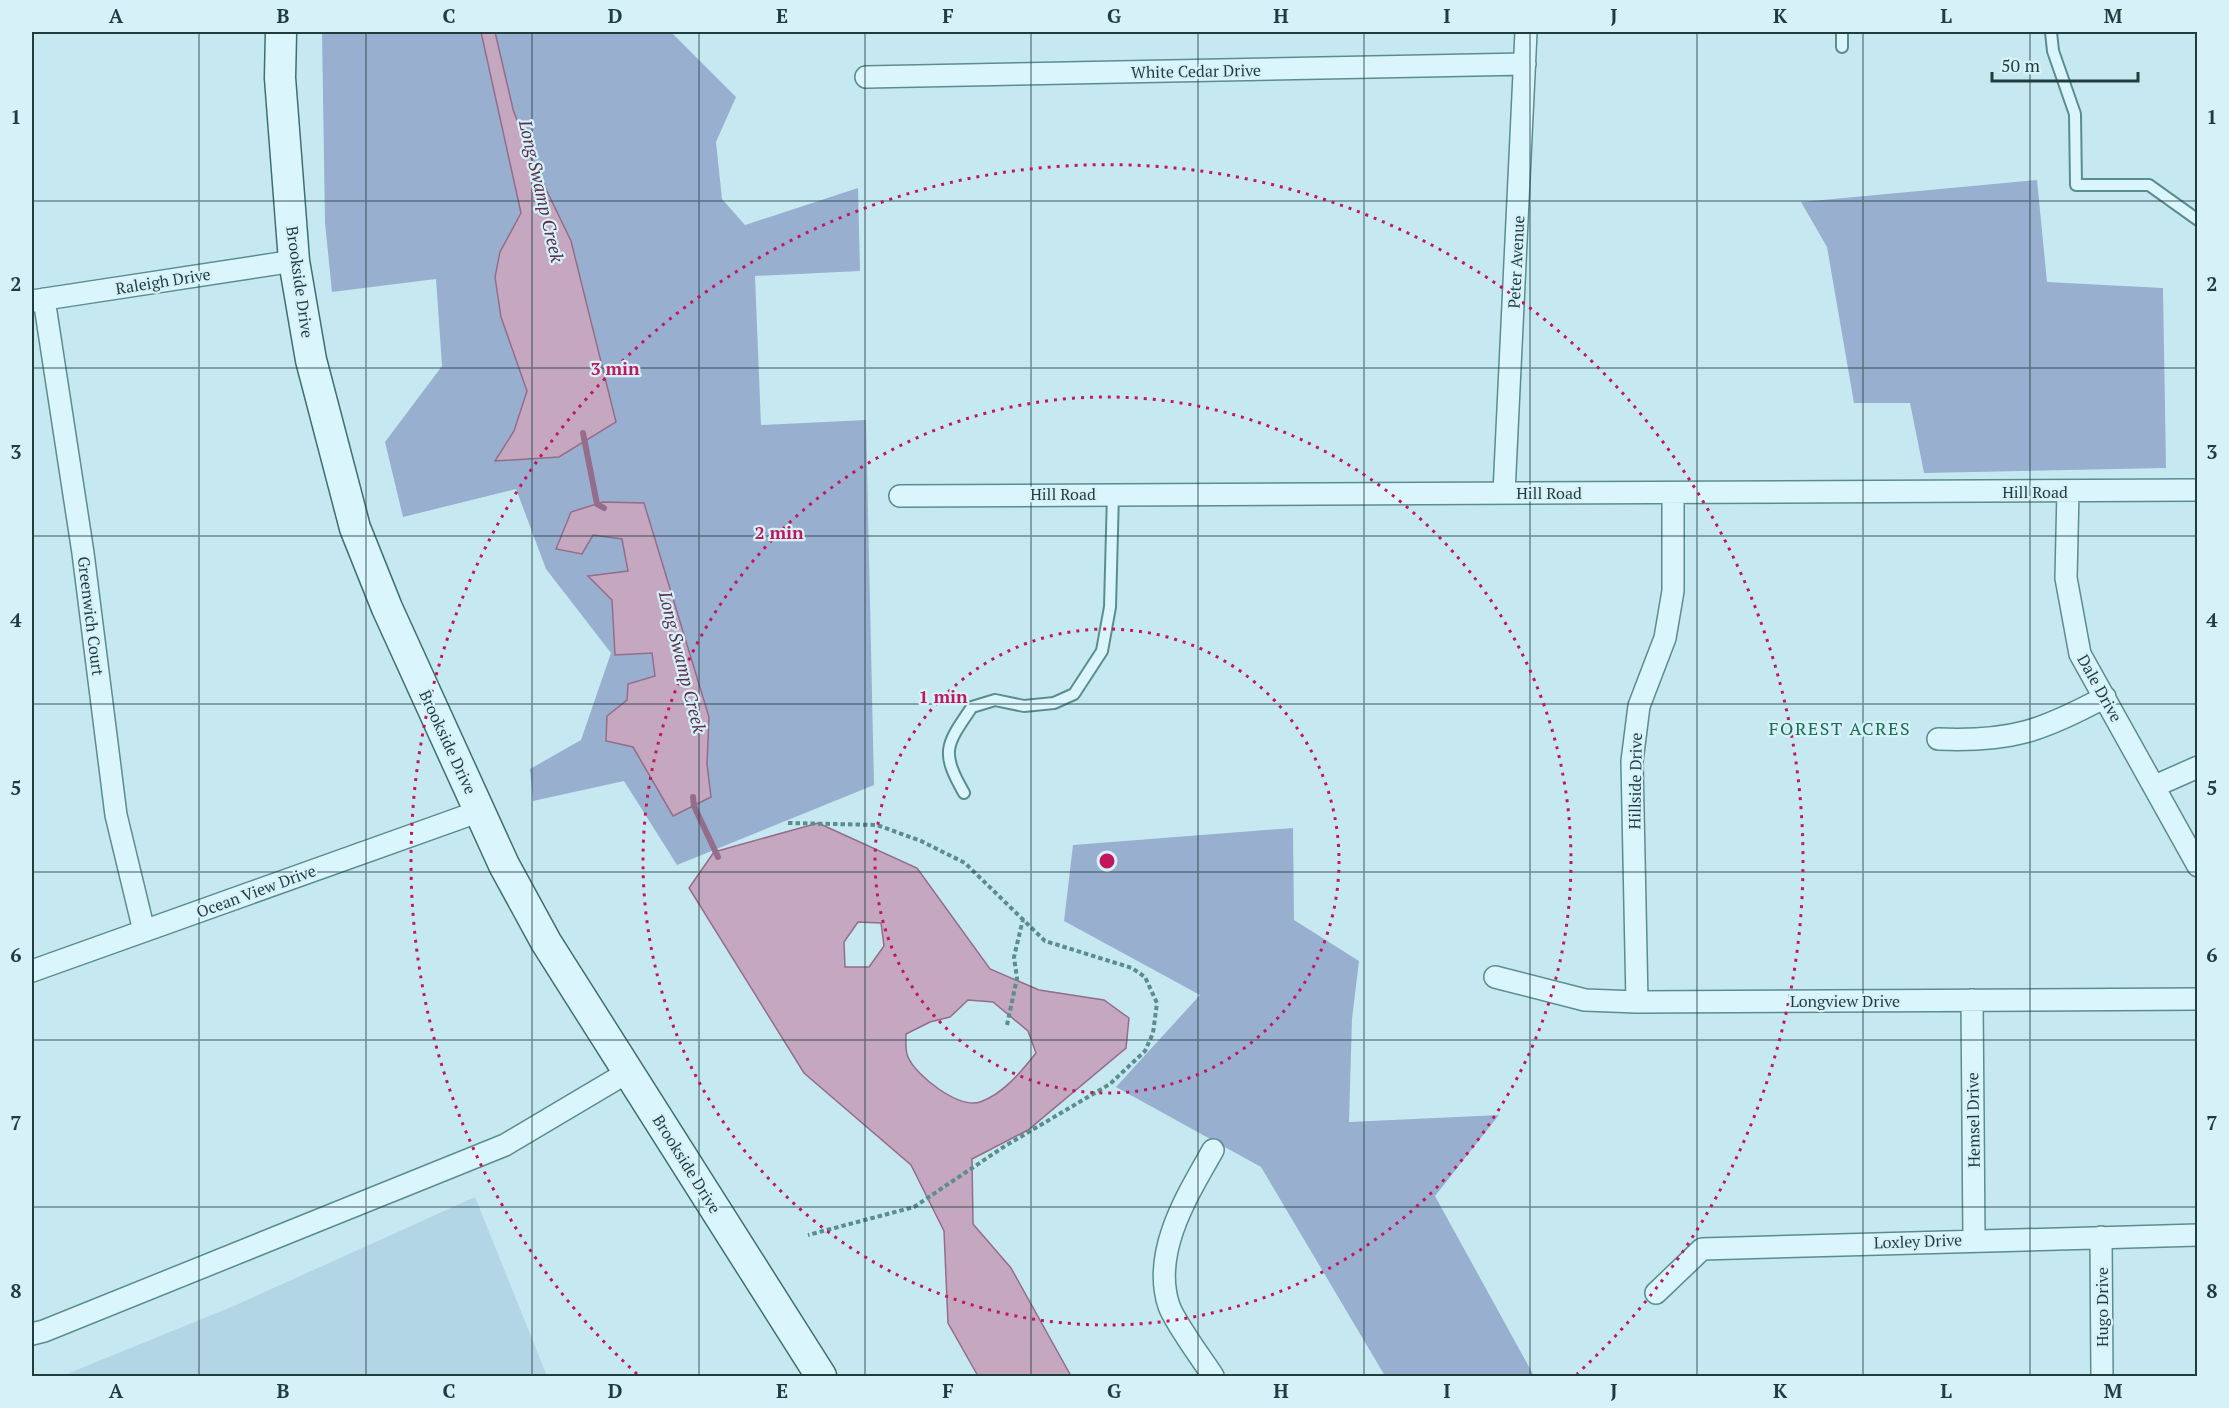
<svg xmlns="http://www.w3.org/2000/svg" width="2229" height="1408" font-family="'PT Serif',serif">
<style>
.farmland{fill:#b3d6e7}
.green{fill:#99afd0}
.water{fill:#c5a7bf;stroke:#946d8b;stroke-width:1.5;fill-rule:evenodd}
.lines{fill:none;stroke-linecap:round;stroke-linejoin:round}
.stream{stroke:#946d8b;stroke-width:6}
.lane-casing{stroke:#5a8d8e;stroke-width:14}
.street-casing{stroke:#5a8d8e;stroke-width:24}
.secondary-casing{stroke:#3d7070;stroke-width:33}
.path{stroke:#5a8d8e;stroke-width:4;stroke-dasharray:4.5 3;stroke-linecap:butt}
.lane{stroke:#daf5fb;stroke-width:10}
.street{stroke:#daf5fb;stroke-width:21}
.secondary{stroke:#daf5fb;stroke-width:30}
.grid{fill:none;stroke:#1f3d3d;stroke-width:1.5;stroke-opacity:0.55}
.ring{fill:none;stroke:#c2185b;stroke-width:3;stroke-dasharray:3 6}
.labels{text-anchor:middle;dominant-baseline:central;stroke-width:4.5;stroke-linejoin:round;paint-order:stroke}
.street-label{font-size:16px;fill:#1f3d3d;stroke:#d6f1f8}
.water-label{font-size:18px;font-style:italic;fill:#5e2d49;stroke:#d6f1f8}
.neighbourhood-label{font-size:18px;letter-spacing:1.5px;fill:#1b6d54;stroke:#d6f1f8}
.centre{fill:#c2185b;stroke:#d6f1f8;stroke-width:3}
.ring-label{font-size:18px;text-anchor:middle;font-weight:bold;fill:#c2185b;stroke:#d6f1f8;stroke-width:4.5;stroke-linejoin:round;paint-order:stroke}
.neatline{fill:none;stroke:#1f3d3d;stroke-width:2}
.grid-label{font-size:20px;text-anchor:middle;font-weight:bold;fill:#1f3d3d}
</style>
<rect width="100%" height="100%" fill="#c6e9f1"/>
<path class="farmland" d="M 475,1197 L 547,1376 L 62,1376 L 236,1305 Z"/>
<path class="green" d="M 322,32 L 671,32 L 736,97 L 716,142 L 722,199 L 745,225 L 858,188 L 860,271 L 755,276 L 761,425 L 866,420 L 874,785 L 677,865 L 624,781 L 533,801 L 530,769 L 581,740 L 611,653 L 546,569 L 516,489 L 403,517 L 385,442 L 442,366 L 436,279 L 332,292 L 325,223 Z
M 2037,180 L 2047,282 L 2163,288 L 2166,468 L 1924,473 L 1910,403 L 1854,403 L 1827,247 L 1801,202 Z
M 1293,828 L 1294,920 L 1359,961 L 1352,1019 L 1349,1122 L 1499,1115 L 1435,1196 L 1534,1376 L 1385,1376 L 1261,1167 L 1116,1087 L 1200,995 L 1064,921 L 1073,845 Z"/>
<path class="water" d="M 481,32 L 495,32 L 513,109 L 528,152 L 571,241 L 616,422 L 559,457 L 495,461 L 514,431 L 527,391 L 501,317 L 495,277 L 500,252 L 521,213 Z
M 603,502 L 644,503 L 709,717 L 707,764 L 711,797 L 673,816 L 633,747 L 606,741 L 607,716 L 627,700 L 628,684 L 655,676 L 652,653 L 615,655 L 612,600 L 588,576 L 628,571 L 622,539 L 593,535 L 582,554 L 556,549 L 571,512 Z
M 818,823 L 917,868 L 990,969 L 1039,990 L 1104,1000 L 1129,1018 L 1126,1048 L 1028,1130 L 972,1159 L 973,1224 L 1011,1268 L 1071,1376 L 978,1376 L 948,1323 L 944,1231 L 911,1165 L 804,1073 L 689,888 L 714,852 ZM 858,922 L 881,923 L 884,946 L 869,967 L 845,967 L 844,942 ZM 968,1000 L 993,1002 L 1028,1031 L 1036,1053 C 1021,1072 1003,1094 980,1102 C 959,1109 916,1076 908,1057 C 905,1051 906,1041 906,1034 L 930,1022 L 950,1017 Z"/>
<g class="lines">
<path class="stream" d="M 583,433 L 597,504 L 604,508
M 693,797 L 694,806 L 718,857"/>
<g class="lane-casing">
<path id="lane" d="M 2051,32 L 2053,51 L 2075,114 L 2076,185 L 2149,185 L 2198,220
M 1842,47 L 1842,32
M 964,793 C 940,751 946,745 972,707 L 995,700 L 1024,706 L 1054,703 L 1074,694 L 1102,651 L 1110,607 L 1113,494"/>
</g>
<g class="street-casing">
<path id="street" d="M 866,77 L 1525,64
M 44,299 L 83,553 L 116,815 L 144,931
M 32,301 L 294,261
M 2068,491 L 2066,578 L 2080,654 L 2198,866
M 1504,493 L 1526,32
M 900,496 L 2198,490
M 1938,739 C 2011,742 2042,731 2105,697
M 2155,786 L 2198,767
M 32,971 L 480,811
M 1495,977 L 1585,1000 L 1637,1002 L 2198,999
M 1972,1000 L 1974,1239
M 1637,1002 L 1632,761 L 1639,706 L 1665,638 L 1673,591 L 1673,493
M 2101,1237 L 2102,1376
M 1656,1293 L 1702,1249 L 2198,1235
M 32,1334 L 44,1331 L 505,1145 L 628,1072
M 1213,1376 C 1202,1359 1175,1323 1169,1306 C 1151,1252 1188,1194 1213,1150"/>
</g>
<g class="secondary-casing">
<path id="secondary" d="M 281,32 L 280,78 L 294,261 L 311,360 L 355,528 L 387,608 L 504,865 L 546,942 L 821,1376"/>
</g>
<path class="path" d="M 788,823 L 877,825 L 921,841 L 965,863 L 1045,941 L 1132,968 L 1145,977 L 1157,1003 L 1153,1033 L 1145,1051 L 1110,1084 L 1005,1146 L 914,1207 L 808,1235
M 1007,1025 L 1017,978 L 1014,957 L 1023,919"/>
<use href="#lane" class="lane"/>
<use href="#street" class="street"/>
<use href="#secondary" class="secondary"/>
</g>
<path class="grid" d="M 199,32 L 199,1376M 366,32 L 366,1376M 532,32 L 532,1376M 699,32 L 699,1376M 865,32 L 865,1376M 1031,32 L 1031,1376M 1198,32 L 1198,1376M 1364,32 L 1364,1376M 1530,32 L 1530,1376M 1697,32 L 1697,1376M 1863,32 L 1863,1376M 2030,32 L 2030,1376M 32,201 L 2198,201M 32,368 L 2198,368M 32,536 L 2198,536M 32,704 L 2198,704M 32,872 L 2198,872M 32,1040 L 2198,1040M 32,1207 L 2198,1207"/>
<g class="ring">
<circle cx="1107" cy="861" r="232"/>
<circle cx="1107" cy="861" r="464"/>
<path d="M637 1374A696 696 0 1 1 1577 1374"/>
</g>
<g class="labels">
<g class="street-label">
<text transform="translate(1196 71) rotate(-1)">White Cedar Drive</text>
<text transform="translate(1516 262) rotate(-87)">Peter Avenue</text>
<text transform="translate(163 281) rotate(-9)">Raleigh Drive</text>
<text transform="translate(300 282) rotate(82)">Brookside Drive</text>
<text x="2035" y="492">Hill Road</text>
<text x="1549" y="493">Hill Road</text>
<text x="1063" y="494">Hill Road</text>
<text transform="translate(91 616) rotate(83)">Greenwich Court</text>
<text transform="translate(2100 688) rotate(61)">Dale Drive</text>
<text transform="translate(448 742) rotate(65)">Brookside Drive</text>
<text transform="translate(1635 781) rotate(-89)">Hillside Drive</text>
<text transform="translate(256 891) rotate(-20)">Ocean View Drive</text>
<text x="1845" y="1001">Longview Drive</text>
<text transform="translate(1973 1120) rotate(-91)">Hemsel Drive</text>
<text transform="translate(687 1164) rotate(58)">Brookside Drive</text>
<text transform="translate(1918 1241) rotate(-2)">Loxley Drive</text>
<text transform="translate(2102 1307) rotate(-90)">Hugo Drive</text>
</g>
<g class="water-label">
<text transform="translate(542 191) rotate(77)">Long Swamp Creek</text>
<text transform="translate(683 662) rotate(76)">Long Swamp Creek</text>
</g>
<g class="neighbourhood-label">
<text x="1840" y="728">FOREST ACRES</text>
</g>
</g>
<circle cx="1107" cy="861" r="9" class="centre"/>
<g class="ring-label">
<text x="615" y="375">3 min</text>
<text x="779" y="539">2 min</text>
<text x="943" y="703">1 min</text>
</g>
<rect width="2229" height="1408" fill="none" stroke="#d6f1f8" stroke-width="66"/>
<path d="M1992 72v9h146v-9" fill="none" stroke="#1f3d3d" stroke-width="3"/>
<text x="2001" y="72" font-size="18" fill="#1f3d3d" stroke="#d6f1f8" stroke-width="4.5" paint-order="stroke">50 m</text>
<rect x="33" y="33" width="2163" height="1342" class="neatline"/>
<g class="grid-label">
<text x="116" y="23">A</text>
<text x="283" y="23">B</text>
<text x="449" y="23">C</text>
<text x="615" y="23">D</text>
<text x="782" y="23">E</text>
<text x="948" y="23">F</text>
<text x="1114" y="23">G</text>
<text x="1281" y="23">H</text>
<text x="1447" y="23">I</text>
<text x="1614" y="23">J</text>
<text x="1780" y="23">K</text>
<text x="1946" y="23">L</text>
<text x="2113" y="23">M</text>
<text x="16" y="124">1</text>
<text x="2212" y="124">1</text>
<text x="16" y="291">2</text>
<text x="2212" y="291">2</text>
<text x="16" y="459">3</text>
<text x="2212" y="459">3</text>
<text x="16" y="627">4</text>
<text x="2212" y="627">4</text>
<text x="16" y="795">5</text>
<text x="2212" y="795">5</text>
<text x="16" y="962">6</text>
<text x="2212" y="962">6</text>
<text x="16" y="1130">7</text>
<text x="2212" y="1130">7</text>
<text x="16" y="1298">8</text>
<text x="2212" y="1298">8</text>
<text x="116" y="1398">A</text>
<text x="283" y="1398">B</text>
<text x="449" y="1398">C</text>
<text x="615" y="1398">D</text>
<text x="782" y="1398">E</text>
<text x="948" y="1398">F</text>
<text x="1114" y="1398">G</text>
<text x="1281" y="1398">H</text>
<text x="1447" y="1398">I</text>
<text x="1614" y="1398">J</text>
<text x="1780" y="1398">K</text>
<text x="1946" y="1398">L</text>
<text x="2113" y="1398">M</text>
</g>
</svg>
